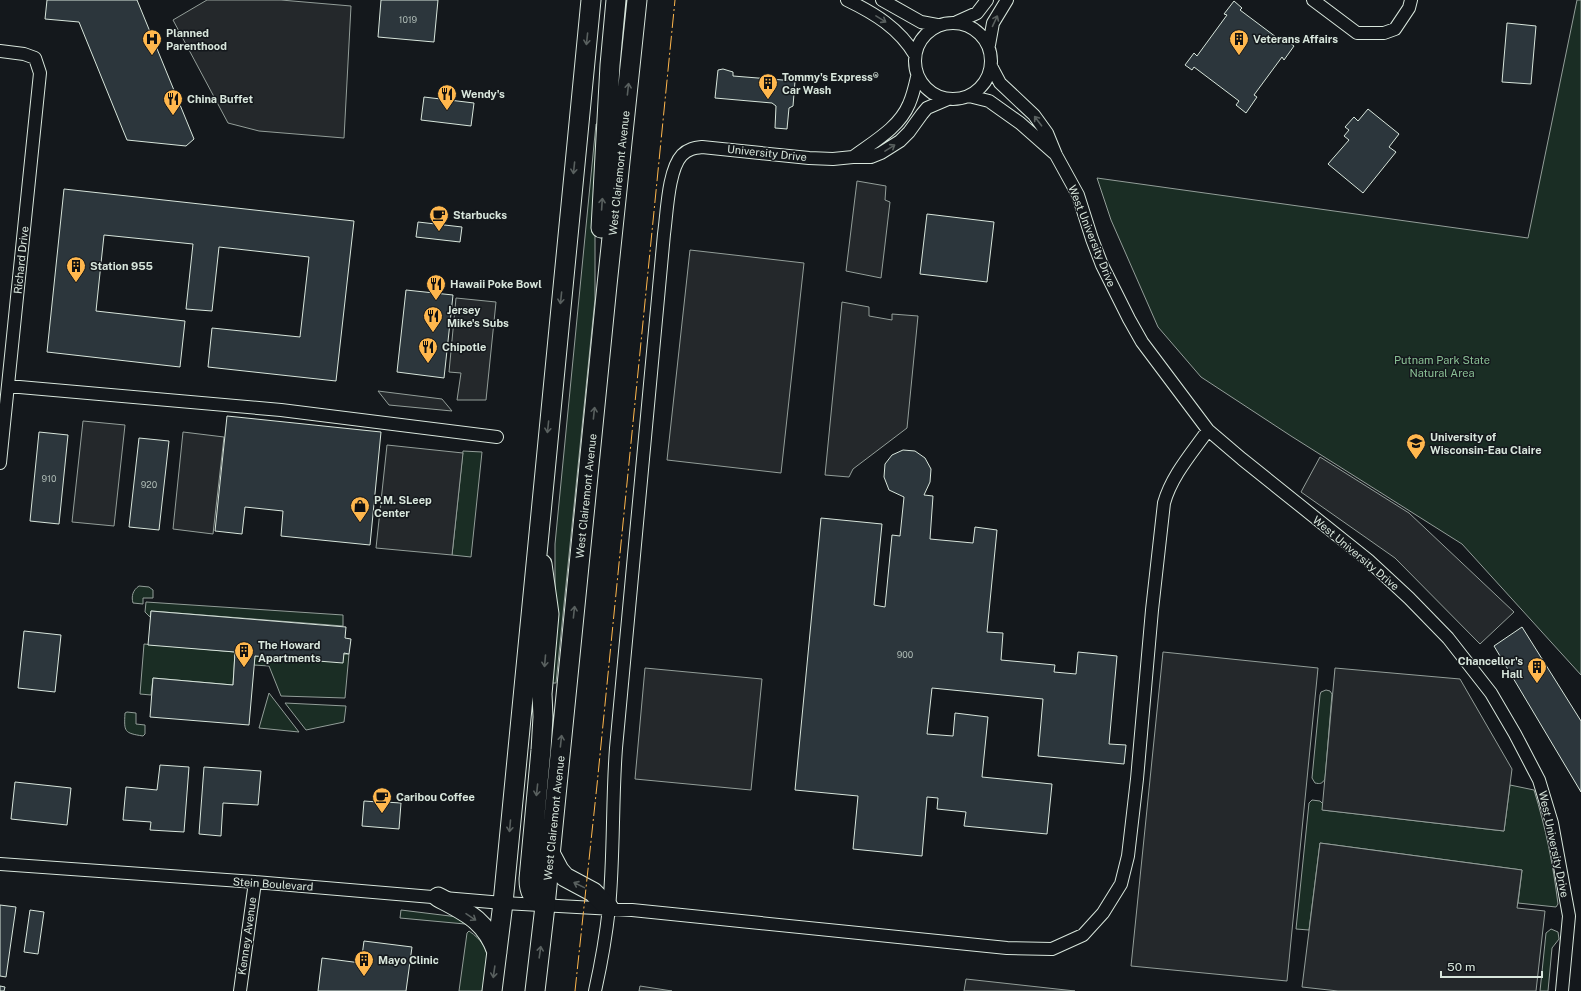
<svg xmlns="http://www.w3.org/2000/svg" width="1581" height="991" font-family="'Public Sans',sans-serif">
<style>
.green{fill:#1a2d24;stroke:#939e99}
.parking{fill:#24282b;stroke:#939e99}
.building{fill:#2c363c;stroke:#d8e6dc}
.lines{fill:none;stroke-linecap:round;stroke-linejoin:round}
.minor-casing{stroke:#d8e6dc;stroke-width:14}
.primary-casing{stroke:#d8e6dc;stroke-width:21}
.minor{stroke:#14181c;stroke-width:12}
.primary{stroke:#14181c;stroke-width:19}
.power{stroke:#ffb74d;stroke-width:1;stroke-dasharray:14 3 2 3;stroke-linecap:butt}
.oneway{stroke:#59605f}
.labels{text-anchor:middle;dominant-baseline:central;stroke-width:3;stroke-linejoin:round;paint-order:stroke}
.number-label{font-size:9px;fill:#adbab4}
.poi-label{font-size:11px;font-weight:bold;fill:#d8e6dc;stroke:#14181c;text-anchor:start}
.street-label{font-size:11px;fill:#d8e6dc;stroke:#14181c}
.park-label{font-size:11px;fill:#8ac095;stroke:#14181c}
</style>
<rect width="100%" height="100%" fill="#14181c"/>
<path class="green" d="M 1577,0 L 1581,0 L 1581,675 L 1462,544 L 1291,436 L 1201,377 L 1158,327 L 1111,220 L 1097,178 L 1528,238 Z
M 596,124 L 601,124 L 595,225 L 595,299 L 556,683 L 548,683 L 555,617 L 555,544 Z
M 463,451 L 482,452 L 471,557 L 452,555 Z
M 139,586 L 149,587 L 153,590 L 153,598 L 143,598 L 143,604 L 133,603 C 131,596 133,590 139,586 Z
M 146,602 L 343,615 L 343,626 L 151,611 L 150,617 L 145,612 Z
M 144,644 L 235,652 L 233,685 L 153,678 L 151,695 L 140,694 Z
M 349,654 L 345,698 L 281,696 L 269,666 L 254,665 L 255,656 Z
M 1326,690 L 1330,691 L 1332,694 L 1325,779 C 1322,784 1320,784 1315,783 L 1312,778 L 1320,695 L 1321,692 Z
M 269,693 L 299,732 L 259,728 Z
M 285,703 L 346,706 L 344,722 L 306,730 Z
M 127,712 L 136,713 L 136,724 L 145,725 L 145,734 L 143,736 C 124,733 124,732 125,713 Z
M 1510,785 L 1534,790 C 1546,829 1553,864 1558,904 L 1556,907 L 1518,903 L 1522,870 L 1320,843 L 1309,930 L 1296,929 L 1309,803 L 1312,800 L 1320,801 L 1323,804 L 1323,810 L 1504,831 Z
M 401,910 L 458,917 L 478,933 L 465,924 L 400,918 Z
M 1551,929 L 1558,932 L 1559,939 L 1552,948 L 1548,991 L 1540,991 L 1546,933 Z
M 469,931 C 495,949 487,963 484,991 L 459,991 L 467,933 Z"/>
<path class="parking" d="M 207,0 L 281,0 L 351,6 L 344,138 L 259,131 L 228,123 L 173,20 Z
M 857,181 L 886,186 L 885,200 L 890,202 L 881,278 L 846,271 Z
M 690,250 L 804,263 L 781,473 L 667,460 Z
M 456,298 L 496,302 L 486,400 L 457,400 L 461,373 L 449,372 Z
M 842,302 L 869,307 L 869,316 L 892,320 L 892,314 L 918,316 L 907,428 L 853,469 L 849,477 L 825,475 Z
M 378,391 L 442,399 L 452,411 L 389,405 Z
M 83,421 L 125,425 L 114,526 L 72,522 Z
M 183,432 L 224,437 L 213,534 L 173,529 Z
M 387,445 L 463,453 L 452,555 L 376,548 Z
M 1320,457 L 1409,513 L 1514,612 L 1480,644 L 1395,558 L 1301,492 Z
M 1163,652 L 1318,668 L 1287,981 L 1131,966 Z
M 645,668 L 762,679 L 751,790 L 635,779 Z
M 1335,668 L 1460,679 L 1512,769 L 1504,831 L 1322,810 Z
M 1320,843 L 1522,870 L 1517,908 L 1545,911 L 1536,991 L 1338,991 L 1302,987 Z
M 966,979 L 1075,991 L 964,991 Z
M 640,986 L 672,991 L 639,991 Z"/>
<path class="building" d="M 47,0 L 137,0 L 194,139 L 186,146 L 127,140 L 79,22 L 45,19 Z
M 381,0 L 438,0 L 434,42 L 378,37 Z
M 1234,1 L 1242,8 L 1240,10 L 1280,40 L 1282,37 L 1294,46 L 1284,60 L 1282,57 L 1254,95 L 1257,97 L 1246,113 L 1236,105 L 1239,101 L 1194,67 L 1192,70 L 1185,65 L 1194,53 L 1197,56 L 1227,15 L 1224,14 Z
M 1507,23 L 1536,26 L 1531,84 L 1502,82 Z
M 723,69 L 733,72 L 733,76 L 795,81 L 793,106 L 789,108 L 787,129 L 775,128 L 776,106 L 772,103 L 715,98 L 718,70 Z
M 424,97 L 474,103 L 471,126 L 421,120 Z
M 1368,109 L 1399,134 L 1389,147 L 1396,152 L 1363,193 L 1328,164 L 1349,140 L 1344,136 L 1349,130 L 1345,127 L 1354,117 L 1358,121 Z
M 64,189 L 354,221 L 336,381 L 208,367 L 212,328 L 300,337 L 309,257 L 219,247 L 212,311 L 186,309 L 193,244 L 104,235 L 96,311 L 185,321 L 180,367 L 47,352 Z
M 927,214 L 994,222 L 987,282 L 920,274 Z
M 418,222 L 462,227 L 460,242 L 416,237 Z
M 406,290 L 453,295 L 444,378 L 397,372 Z
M 227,416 L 381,432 L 370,545 L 281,536 L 283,511 L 245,507 L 242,534 L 215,531 Z
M 39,432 L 68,435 L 59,524 L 30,521 Z
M 139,438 L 169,441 L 159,530 L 129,527 Z
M 903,450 L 915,451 L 925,458 L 931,469 L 930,482 L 924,495 L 933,496 L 930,539 L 973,543 L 975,527 L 997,530 L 987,632 L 1003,633 L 1001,660 L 1055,665 L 1054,672 L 1076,674 L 1078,652 L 1117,656 L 1109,744 L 1126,745 L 1124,764 L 1038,756 L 1043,699 L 932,688 L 927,734 L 953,736 L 955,713 L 988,717 L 982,777 L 1052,784 L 1047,834 L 964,826 L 966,812 L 937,809 L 938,798 L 927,797 L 922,856 L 853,849 L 858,796 L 795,790 L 821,518 L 882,524 L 874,605 L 885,607 L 892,535 L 900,536 L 904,497 L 889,490 L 884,477 L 885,464 L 892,455 Z
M 151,611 L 346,627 L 345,638 L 351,639 L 349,654 L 344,653 L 343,663 L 255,656 L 249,725 L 150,717 L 153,678 L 233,685 L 235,652 L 148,645 Z
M 1522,627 L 1581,721 L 1581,792 L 1494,646 Z
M 24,631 L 61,635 L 55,692 L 18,688 Z
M 160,765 L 189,767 L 184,832 L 150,830 L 151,822 L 123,820 L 126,787 L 157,790 Z
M 204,767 L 261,771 L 258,805 L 223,803 L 221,836 L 199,834 Z
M 15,782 L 71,788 L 67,825 L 11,819 Z
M 378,799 L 385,800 L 385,802 L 401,803 L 399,829 L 362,826 L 364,801 L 378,802 Z
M 0,905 L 16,907 L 6,977 L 0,976 Z
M 30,910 L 44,912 L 38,954 L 24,952 Z
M 364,941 L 412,947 L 406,991 L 318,991 L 322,958 L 361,963 Z
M 0,986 L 5,987 L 4,991 L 0,991 Z"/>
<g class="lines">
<g class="minor-casing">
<path id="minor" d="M 847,0 C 874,13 899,28 915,55
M 882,0 L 921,22 L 937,25
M 1313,0 L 1357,33 L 1384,33 L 1395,29 L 1409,8 L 1411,0
M 957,22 L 977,13 L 987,0
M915 61a38 38 0 1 1 76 0a38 38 0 1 1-76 0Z
M 989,45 L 993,23 L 1007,0
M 0,51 L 24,54 L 35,58 L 40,73 L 0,463
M 991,66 L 1000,83 L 1034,115 L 1047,133 L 1056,155 L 1078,195 L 1092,239 L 1102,265 L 1129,319 L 1142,342 L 1208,430 L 1242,459 L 1368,560 L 1409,598 L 1448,638 L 1491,693 L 1515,734 L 1539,780 L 1552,823 L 1569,916 L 1562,991
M 969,96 L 989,101 L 1020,123 L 1054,153
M 853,157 C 873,142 899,128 909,104 C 913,95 915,86 917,77
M 8,386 L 281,410 L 497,437
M 0,864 L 255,882 L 503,903 L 632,910 L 1007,948 L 1052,949 L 1083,935 L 1103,913 L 1121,884 L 1128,856 L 1137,779 L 1152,610 L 1164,503 C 1172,475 1192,453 1208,430
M 240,991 L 255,882
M 595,991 C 601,964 606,936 609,908 C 614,855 612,801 616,748 C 632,577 648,406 664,234 C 667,213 668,170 682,155 C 688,149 694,148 702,147 L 809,158 L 833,159 L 853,157 L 871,157 L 881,153 L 900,141 L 909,132 L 922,114 L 927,108 L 948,99"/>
</g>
<g class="primary-casing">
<path id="primary" d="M 601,228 L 610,65 L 616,0
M 542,564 L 549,614 L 542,694 L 543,717 L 541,750 L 529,879 C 529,895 534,897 545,906
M 550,853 L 559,870 L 565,877 L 593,892 L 609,908
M 438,897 C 466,912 486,920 497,952
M 492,991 L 503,903 L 591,0
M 535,991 L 545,906 L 607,285 L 637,0"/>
</g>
<use href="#minor" class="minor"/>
<use href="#primary" class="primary"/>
<path class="power" d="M 575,991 L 597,785 L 675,0"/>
</g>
<defs><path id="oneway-shaft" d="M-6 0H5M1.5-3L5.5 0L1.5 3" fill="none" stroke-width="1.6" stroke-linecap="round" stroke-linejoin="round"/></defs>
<g class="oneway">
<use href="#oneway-shaft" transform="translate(881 19) rotate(32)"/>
<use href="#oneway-shaft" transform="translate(995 21) rotate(-65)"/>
<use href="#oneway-shaft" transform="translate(587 39) rotate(96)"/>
<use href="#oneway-shaft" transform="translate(628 89) rotate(-84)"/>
<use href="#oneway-shaft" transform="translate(1038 121) rotate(-127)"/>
<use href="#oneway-shaft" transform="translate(890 148) rotate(-32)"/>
<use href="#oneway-shaft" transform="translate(574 168) rotate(96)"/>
<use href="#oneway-shaft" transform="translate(602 204) rotate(-86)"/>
<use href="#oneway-shaft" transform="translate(561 298) rotate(96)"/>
<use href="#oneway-shaft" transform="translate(594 413) rotate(-84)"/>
<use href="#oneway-shaft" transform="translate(548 427) rotate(96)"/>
<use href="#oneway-shaft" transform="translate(574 612) rotate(-84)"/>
<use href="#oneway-shaft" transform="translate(545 661) rotate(95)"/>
<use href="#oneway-shaft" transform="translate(561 741) rotate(-84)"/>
<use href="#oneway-shaft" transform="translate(537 790) rotate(96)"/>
<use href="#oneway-shaft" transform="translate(510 826) rotate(95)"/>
<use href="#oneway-shaft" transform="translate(579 885) rotate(-154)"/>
<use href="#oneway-shaft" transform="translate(471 917) rotate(34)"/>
<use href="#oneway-shaft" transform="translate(540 952) rotate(-82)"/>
<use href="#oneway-shaft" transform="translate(494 972) rotate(98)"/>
</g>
<defs>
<g id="hospital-pin" transform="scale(1)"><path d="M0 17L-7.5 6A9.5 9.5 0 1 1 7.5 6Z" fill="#ffb74d" stroke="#14181c"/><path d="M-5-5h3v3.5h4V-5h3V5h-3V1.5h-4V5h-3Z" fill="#111"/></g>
<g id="building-pin" transform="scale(1)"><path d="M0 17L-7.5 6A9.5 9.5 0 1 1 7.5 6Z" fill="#ffb74d" stroke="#14181c"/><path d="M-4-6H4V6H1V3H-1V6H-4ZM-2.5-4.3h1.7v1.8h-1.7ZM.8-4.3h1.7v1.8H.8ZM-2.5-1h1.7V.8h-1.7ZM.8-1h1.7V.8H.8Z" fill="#111"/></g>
<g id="restaurant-pin" transform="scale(1)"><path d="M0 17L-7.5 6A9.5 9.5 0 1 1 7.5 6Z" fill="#ffb74d" stroke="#14181c"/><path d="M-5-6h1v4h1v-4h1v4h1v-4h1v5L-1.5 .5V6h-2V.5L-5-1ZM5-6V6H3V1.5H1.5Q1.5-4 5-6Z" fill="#111"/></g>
<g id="cafe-pin" transform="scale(1)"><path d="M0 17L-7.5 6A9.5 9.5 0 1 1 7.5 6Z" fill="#ffb74d" stroke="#14181c"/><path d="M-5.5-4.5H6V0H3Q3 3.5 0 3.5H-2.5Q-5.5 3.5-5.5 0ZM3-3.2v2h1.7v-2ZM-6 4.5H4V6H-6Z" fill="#111"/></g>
<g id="university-pin" transform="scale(1)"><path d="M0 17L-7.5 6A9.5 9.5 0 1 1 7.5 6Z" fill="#ffb74d" stroke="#14181c"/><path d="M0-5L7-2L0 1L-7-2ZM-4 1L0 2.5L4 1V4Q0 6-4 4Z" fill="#111"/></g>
<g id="shop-pin" transform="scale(1)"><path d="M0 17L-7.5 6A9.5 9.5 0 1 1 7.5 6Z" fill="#ffb74d" stroke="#14181c"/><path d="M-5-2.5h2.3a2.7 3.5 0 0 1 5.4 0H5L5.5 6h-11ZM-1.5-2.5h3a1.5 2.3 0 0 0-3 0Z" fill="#111"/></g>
</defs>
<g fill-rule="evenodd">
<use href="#hospital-pin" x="152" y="39"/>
<use href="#building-pin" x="1239" y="39"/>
<use href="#building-pin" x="768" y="83"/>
<use href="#restaurant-pin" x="447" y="94"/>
<use href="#restaurant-pin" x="173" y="99"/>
<use href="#cafe-pin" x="439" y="215"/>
<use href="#building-pin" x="76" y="266"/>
<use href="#restaurant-pin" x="436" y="284"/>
<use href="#restaurant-pin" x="433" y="316"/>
<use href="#restaurant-pin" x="428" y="347"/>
<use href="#university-pin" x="1416" y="443"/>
<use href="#shop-pin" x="360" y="506"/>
<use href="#building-pin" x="244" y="651"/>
<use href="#building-pin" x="1537" y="667"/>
<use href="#cafe-pin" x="382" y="797"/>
<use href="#building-pin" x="364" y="960"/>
</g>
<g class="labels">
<g class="number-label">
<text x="408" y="19">1019</text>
<text x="49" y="478">910</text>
<text x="149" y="484">920</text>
<text x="905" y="654">900</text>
</g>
<g class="poi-label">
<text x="166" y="33">Planned<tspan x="166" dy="13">Parenthood</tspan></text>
<text x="1253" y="39">Veterans Affairs</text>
<text x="782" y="77">Tommy's Express®<tspan x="782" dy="13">Car Wash</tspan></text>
<text x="461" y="94">Wendy's</text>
<text x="187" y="99">China Buffet</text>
<text x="453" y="215">Starbucks</text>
<text x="90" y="266">Station 955</text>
<text x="450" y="284">Hawaii Poke Bowl</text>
<text x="447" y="310">Jersey<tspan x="447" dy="13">Mike's Subs</tspan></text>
<text x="442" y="347">Chipotle</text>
<text x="1430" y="437">University of<tspan x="1430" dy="13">Wisconsin-Eau Claire</tspan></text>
<text x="374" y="500">P.M. SLeep<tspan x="374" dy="13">Center</tspan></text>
<text x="258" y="645">The Howard<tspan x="258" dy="13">Apartments</tspan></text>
<text x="1523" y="661" text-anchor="end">Chancellor's<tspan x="1523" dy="13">Hall</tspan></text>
<text x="396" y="797">Caribou Coffee</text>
<text x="378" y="960">Mayo Clinic</text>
</g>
<g class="street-label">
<text transform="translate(767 153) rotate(6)">University Drive</text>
<text transform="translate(619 173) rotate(-84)">West Clairemont Avenue</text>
<text transform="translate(1092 236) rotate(68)">West University Drive</text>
<text transform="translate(21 260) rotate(-84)">Richard Drive</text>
<text transform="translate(586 496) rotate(-84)">West Clairemont Avenue</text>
<text transform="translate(1356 553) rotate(40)">West University Drive</text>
<text transform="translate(554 818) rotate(-84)">West Clairemont Avenue</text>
<text transform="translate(1554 844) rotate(78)">West University Drive</text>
<text transform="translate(273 884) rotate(4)">Stein Boulevard</text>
<text transform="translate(247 936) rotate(-82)">Kenney Avenue</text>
</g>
<g class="park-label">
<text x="1442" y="360">Putnam Park State<tspan x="1442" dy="13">Natural Area</tspan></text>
</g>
</g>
<path d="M1441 971v6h101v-6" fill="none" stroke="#d8e6dc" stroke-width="2"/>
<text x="1447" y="971" font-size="12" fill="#d8e6dc" stroke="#14181c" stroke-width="3" paint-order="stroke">50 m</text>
</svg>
